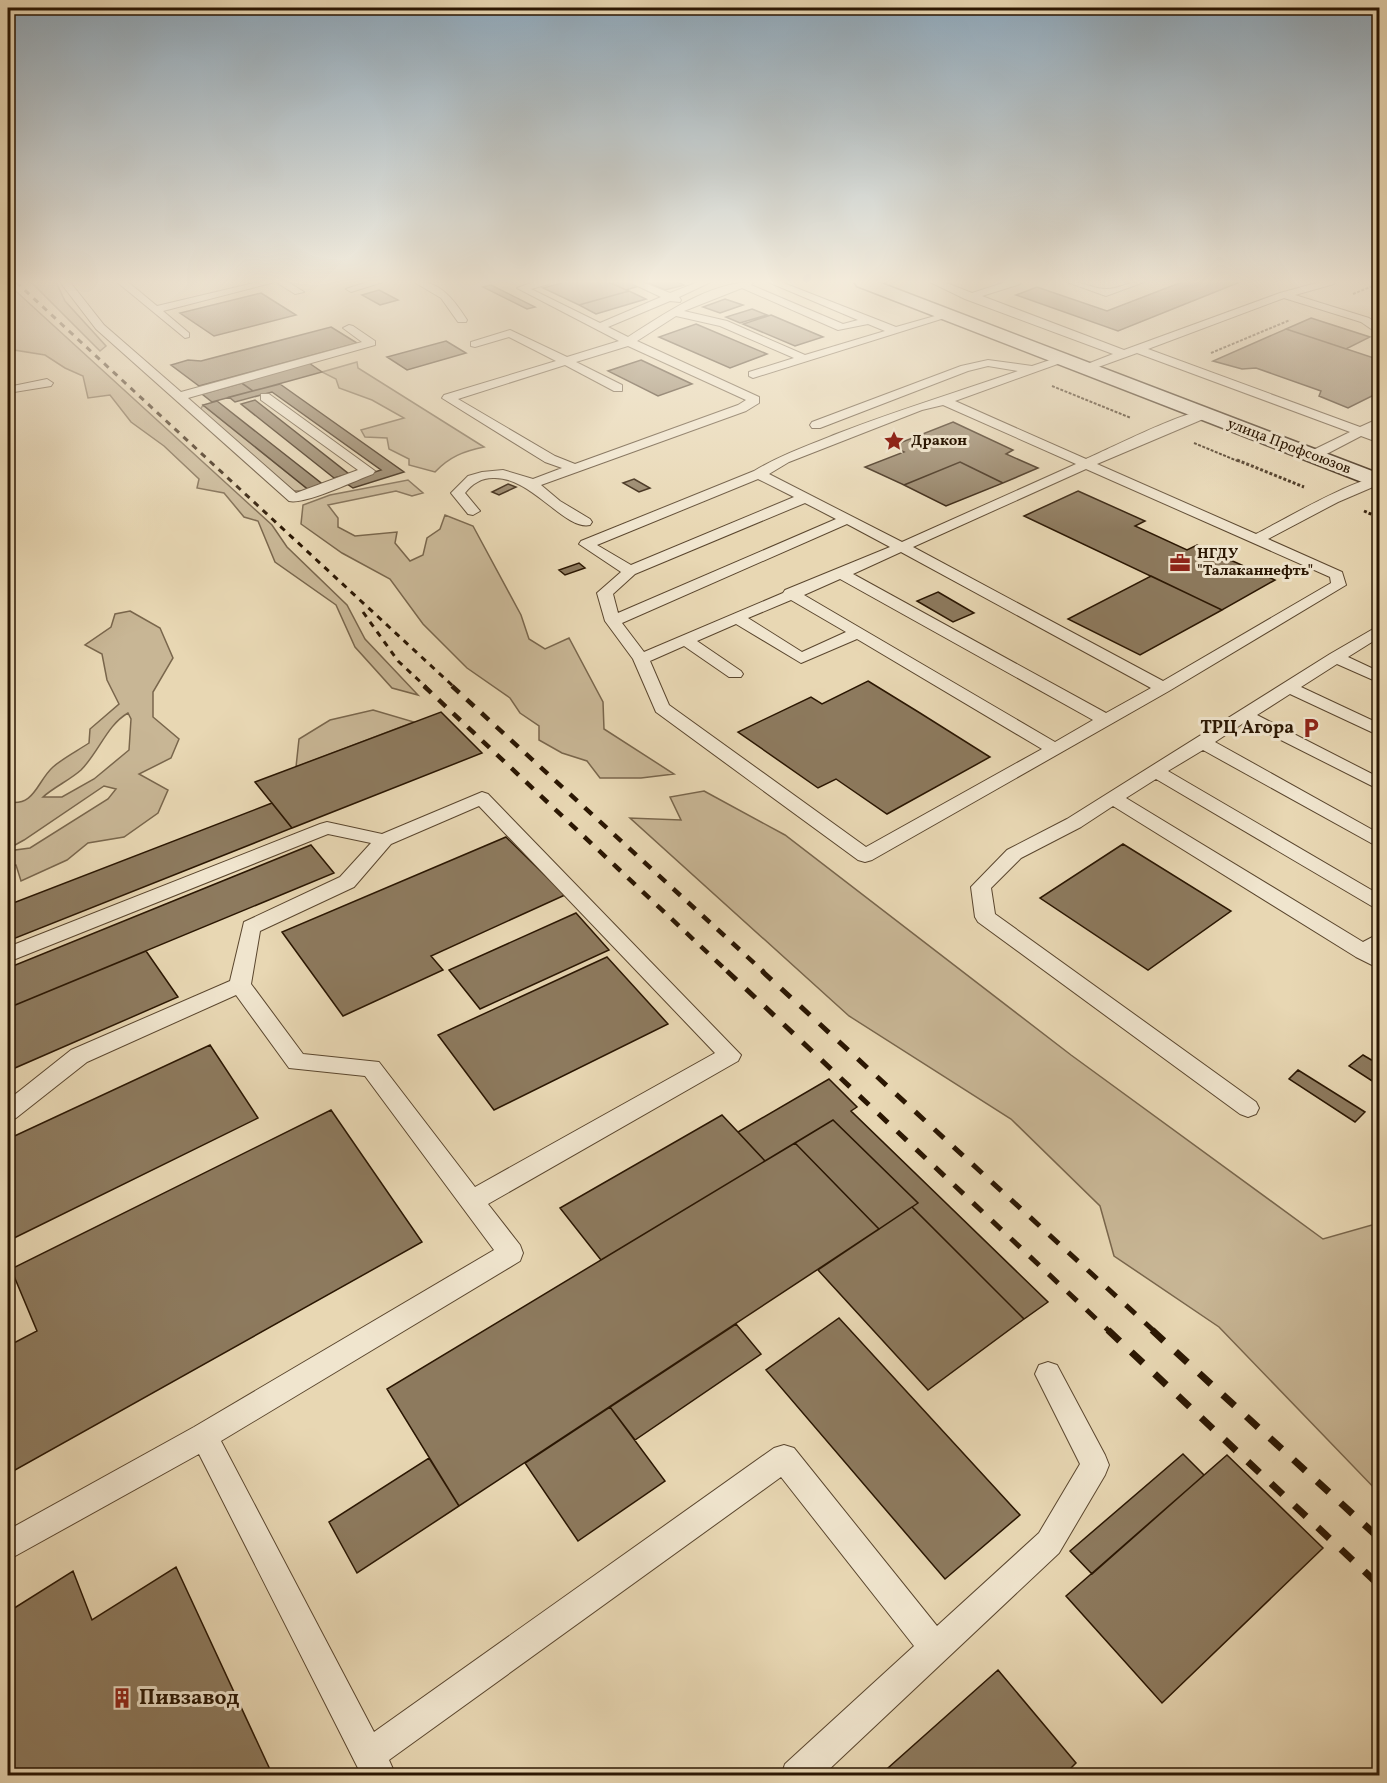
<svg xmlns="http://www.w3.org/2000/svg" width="1387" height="1783" font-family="Vollkorn,serif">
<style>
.green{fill:#c8b695;stroke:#79664c;stroke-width:1.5;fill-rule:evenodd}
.building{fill:#8d7a5e;stroke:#2a1602;stroke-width:1.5}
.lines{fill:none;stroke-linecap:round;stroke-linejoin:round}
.service-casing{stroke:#5a462e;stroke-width:2}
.secondary-casing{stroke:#2a1602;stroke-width:3}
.path-far1{stroke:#2a1602;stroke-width:2;stroke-dasharray:3 1.5;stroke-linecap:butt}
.path{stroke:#2a1602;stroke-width:3;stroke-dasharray:3 2;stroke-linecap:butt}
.service{fill:#f0e5ce;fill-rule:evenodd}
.secondary{fill:#f0e5ce;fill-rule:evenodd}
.rail-far3{stroke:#2a1602;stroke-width:3;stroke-dasharray:6 6;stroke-linecap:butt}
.rail-far2{stroke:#2a1602;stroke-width:4.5;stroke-dasharray:10 10;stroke-linecap:butt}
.rail-far1{stroke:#2a1602;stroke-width:5;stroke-dasharray:13 13;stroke-linecap:butt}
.rail{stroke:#2a1602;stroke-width:7;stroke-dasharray:16 16;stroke-linecap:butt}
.labels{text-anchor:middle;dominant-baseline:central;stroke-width:6;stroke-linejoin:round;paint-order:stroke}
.far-poi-label{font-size:15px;font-weight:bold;fill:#2a1602;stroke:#f0e5ce;text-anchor:start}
.far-street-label{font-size:15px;fill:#2a1602;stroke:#f0e5ce}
.poi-label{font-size:18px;font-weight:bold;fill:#2a1602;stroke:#f0e5ce;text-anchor:end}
.near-poi-label{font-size:21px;font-weight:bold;fill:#2a1602;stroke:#f0e5ce;text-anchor:start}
</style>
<rect width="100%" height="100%" fill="#e8d7b3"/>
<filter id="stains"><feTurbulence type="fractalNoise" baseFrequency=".00333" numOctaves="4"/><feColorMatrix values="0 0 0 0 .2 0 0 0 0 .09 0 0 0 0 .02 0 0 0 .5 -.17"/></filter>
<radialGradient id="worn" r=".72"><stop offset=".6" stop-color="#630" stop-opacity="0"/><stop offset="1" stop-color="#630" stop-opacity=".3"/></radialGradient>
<path class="green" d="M 31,282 L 56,282 L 65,301 L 106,346 L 100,351 Z
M 8,284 L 272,525 L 287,547 L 347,605 L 365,639 L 418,695 L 392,688 L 355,647 L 336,605 L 275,562 L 258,521 L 244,517 L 224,493 L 197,488 L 199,479 L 164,446 L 131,422 L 110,395 L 88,398 L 83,376 L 65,368 L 45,355 L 8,349 Z
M 357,362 L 358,368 L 484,447 C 464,451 449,457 435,472 L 409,465 L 409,459 L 389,449 L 387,438 L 365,437 L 361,430 L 404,418 L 372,400 L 339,388 L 336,379 L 322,372 Z
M 203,405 L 310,491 L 294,491 L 255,463 L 198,414 Z
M 408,480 L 423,493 L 412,496 L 396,491 L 328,505 L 338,518 L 338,527 L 355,536 L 397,532 L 395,543 L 410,561 L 423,555 L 427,538 L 440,529 L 445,515 L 473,526 L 521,615 L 529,639 L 545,649 L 569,638 L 603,702 L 604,729 L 674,774 L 641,778 L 600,778 L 587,761 L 562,753 L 539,740 L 539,726 L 520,713 L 510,698 L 467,668 L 423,624 L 390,579 L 342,553 L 301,524 L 303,505 L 330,495 Z
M 130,611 L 160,628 L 173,658 L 153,692 L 153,717 L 179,739 L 171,758 L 139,774 L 168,790 L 158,813 L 124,837 L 88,843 L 67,860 L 21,881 L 16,865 L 8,866 L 8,851 L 30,848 L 108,799 L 116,789 L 104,786 L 24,840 L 8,849 L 8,802 C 35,807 37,781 53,767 C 63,758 77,751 89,743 L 90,729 L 119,704 L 107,680 L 102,654 L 85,645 L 111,627 L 115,614 ZM 128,713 L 131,719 L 129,750 L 94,779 L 62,797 L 43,797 C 54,787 70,780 81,770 C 99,752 107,725 128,713 Z
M 373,710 L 414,722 L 296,767 L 299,739 L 330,720 Z
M 704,791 L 785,835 L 1071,1055 L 1323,1239 L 1379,1223 L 1379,1493 L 1219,1327 L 1114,1256 L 1100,1206 L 1011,1119 L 849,1016 L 630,818 L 681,820 L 670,797 Z"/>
<path class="building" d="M 566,282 L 608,282 L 629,291 L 579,305 L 543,288 Z
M 618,282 L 677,282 L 684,285 L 665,290 L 649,283 L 626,290 L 612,283 Z
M 1182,282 L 1240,282 L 1118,331 L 1016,295 L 1037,287 L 1107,311 Z
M 491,285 L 535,307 L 527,309 L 483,287 Z
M 379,290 L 398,300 L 380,305 L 362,295 Z
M 629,291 L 646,299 L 596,314 L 579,305 Z
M 261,293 L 296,315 L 214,336 L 180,313 Z
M 725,299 L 743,305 L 720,313 L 703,307 Z
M 752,309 L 767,315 L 740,323 L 726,317 Z
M 771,315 L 823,337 L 795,346 L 743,324 Z
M 1311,318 L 1370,337 L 1346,349 L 1286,329 Z
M 696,324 L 767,354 L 730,368 L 659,337 Z
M 331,327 L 357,343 L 199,386 L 171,365 L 188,360 L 201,361 Z
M 1286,329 L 1380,360 L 1380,392 L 1348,408 L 1319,396 L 1321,391 L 1256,368 L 1242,369 L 1213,361 Z
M 446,341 L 466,353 L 407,370 L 387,357 Z
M 641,360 L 692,384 L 658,396 L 608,371 Z
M 309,363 L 322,372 L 253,391 L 240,382 Z
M 242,383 L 253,391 L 212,402 L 202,394 Z
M 280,384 L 404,472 L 353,488 L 344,482 L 381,470 L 272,392 L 235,402 L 229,397 Z
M 255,400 L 349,474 L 334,478 L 241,404 Z
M 217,401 L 325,486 L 310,491 L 203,405 Z
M 953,422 L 1013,450 L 1006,454 L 1038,468 L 1003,483 L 960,462 L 904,485 L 865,467 L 904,452 L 892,446 Z
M 960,462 L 1003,483 L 946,506 L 904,485 Z
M 634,479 L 650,488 L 639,492 L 623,483 Z
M 508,484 L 516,487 L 499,495 L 492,492 Z
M 1078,491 L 1145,521 L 1135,526 L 1187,550 L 1197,545 L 1275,580 L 1222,610 L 1024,516 Z
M 579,563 L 585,568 L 565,575 L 559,570 Z
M 1151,576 L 1222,610 L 1140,655 L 1068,619 Z
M 938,592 L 974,613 L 953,622 L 917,601 Z
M 868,681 L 920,713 L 990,757 L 887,814 L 836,779 L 818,788 L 738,732 L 811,697 L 822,704 Z
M 441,712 L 482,753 L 292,828 L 255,782 Z
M 272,803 L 292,828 L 8,941 L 8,905 Z
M 506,837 L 565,895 L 431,956 L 443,970 L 343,1016 L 282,932 Z
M 1123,844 L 1231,911 L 1148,970 L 1040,898 Z
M 311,845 L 334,873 L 8,1008 L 8,968 Z
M 576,913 L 609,950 L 480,1009 L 449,970 Z
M 146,951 L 178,997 L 8,1071 L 8,1008 Z
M 607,957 L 668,1024 L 494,1110 L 438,1035 Z
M 210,1045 L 258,1118 L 8,1241 L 8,1139 Z
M 1363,1055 L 1380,1065 L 1380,1086 L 1349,1066 Z
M 1298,1070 L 1365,1112 L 1355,1122 L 1289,1079 Z
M 829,1079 L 857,1107 L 851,1111 L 1048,1302 L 1024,1319 L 912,1207 L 918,1203 L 833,1120 L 765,1161 L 738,1132 Z
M 331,1110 L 422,1242 L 8,1474 L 8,1346 L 37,1331 L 11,1269 Z
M 722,1115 L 765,1161 L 601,1260 L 560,1208 Z
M 833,1120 L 918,1203 L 879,1229 L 795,1143 Z
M 795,1143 L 879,1229 L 459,1506 L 387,1389 Z
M 912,1207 L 1024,1319 L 928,1390 L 818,1270 Z
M 839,1318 L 1020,1515 L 945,1579 L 766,1370 Z
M 736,1324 L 761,1354 L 635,1440 L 610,1407 Z
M 610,1407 L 665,1481 L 578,1541 L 525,1463 Z
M 1183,1454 L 1204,1475 L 1092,1574 L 1070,1551 Z
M 1227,1455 L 1323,1548 L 1162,1703 L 1066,1596 Z
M 429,1458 L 459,1506 L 357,1573 L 329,1522 Z
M 176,1567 L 273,1776 L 8,1776 L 8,1612 L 73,1571 L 92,1620 Z
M 998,1670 L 1076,1763 L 1063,1776 L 879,1776 Z"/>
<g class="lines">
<g class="service-casing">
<path id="service" d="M 60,282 L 70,282 L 104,325 L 181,392 L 362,342 L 343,328 L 349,325 L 353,326 L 375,341 L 375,345 L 188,398 L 296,493 L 358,470 L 261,400 L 261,394 L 269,394 L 375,471 L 373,474 C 356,480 305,505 289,501 L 96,329 Z
M 117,282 L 128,282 L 157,306 L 258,282 L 275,282 L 163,311 L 189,333 L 189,337 L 185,338 Z
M 276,282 L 288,282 L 304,292 L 295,294 Z
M 367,282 L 383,282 L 351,292 L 346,289 Z
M 414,282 C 440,280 454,300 467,320 L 466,322 L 458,322 L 441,298 Z
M 534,282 L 550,282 L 549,284 L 531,289 L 600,323 L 661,297 L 629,282 L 642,282 L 670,293 L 698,282 L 711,282 L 679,297 L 681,300 L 680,302 L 670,301 L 608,327 L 628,337 C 664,314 710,282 754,282 L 751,285 L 843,324 L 858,320 L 768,282 L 781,282 L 896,327 L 949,312 L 954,315 L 753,378 L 749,376 L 749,372 L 794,358 L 720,326 L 676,316 L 637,341 L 759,397 L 759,403 L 746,411 L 541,485 L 560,501 L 590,519 L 592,522 L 590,525 C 565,531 531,476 493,478 C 481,478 472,484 465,493 L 480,511 L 473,515 L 468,514 L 451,493 L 468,476 L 482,472 L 503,470 L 533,479 L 562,468 L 545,462 L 442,398 L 444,395 L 556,361 L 509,337 L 475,347 L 471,346 L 471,342 L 510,330 L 567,357 L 619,341 L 517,288 ZM 742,288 L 838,330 L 868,324 L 885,331 L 805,355 L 727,321 L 684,311 ZM 628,346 L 746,400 L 738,405 L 575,464 L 555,456 L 458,399 L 565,365 L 614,391 L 622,391 L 622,385 L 576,362 Z
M 930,282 L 944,282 L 972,293 L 1006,282 L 1021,282 L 1020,284 L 982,296 L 1124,350 L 1280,293 L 1320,282 L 1335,282 L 1334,284 L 1295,295 L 1369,318 L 1380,326 L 1380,335 L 1361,322 L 1284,298 L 1148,349 L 1360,427 L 1380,418 L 1380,427 L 1371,431 L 1380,434 L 1380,443 L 1361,436 L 1317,459 L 1307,459 L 1306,456 L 1307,453 L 1350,432 L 1137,353 L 1090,370 L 1082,370 L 1082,366 L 1113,354 L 965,299 Z
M 1067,282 C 1083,281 1093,289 1106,289 C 1117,290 1128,281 1144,282 L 1106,296 Z
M 1062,356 L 1066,357 L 1066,361 L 955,401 L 1086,459 C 1107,450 1191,407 1208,411 L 1210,414 L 1208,417 L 1097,464 L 1256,534 C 1278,523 1360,475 1380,478 L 1380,484 L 1338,502 L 1268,539 L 1342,572 L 1346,585 L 1169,691 L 872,860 L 865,862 L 858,860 L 656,712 L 633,659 L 605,621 L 597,593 L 621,572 L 579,544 L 581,541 L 754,471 C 781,455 809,445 839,433 C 898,410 958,392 1018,371 L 988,366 L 968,371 L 820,428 L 812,428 L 810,425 L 812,422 L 961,366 L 988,360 L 1032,366 ZM 943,405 L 1076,464 L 902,542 L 769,474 L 789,462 L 922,410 ZM 1086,469 L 1330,577 L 1331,583 L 1163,681 L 913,547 ZM 758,479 L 794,497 L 631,565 L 597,545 ZM 805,503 L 836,519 L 618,613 L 613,594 L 635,574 ZM 847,524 L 890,547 L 785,590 L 783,593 L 644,652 L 622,623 ZM 901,552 L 1151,688 L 1106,713 L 853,574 ZM 840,579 L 1093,720 L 1055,742 L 804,595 ZM 791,600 L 846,632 L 802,652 L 748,618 ZM 736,624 L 801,663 L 857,639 L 1042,749 L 866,847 L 669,705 L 650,661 L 684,646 L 729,677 L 741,677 L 743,674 L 741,671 L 697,641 Z
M 47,379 L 53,383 L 51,386 L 8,393 L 8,387 Z
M 1380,625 L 1380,637 L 1348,657 L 1380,672 L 1380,683 L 1337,664 L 1301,687 L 1380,724 L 1380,736 L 1290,694 L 1257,715 L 1380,778 L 1380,790 L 1245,722 L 1215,742 L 1380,834 L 1380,848 L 1203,750 L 1168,771 L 1380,895 L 1380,911 L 1156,779 L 1126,798 L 1363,942 L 1380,933 L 1380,969 L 1356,957 L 1113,806 L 1081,827 L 1021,858 L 991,888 L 995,914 L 1256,1102 L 1259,1108 L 1256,1114 L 1248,1117 L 1240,1114 L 978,922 L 975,917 L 971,887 L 1007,850 L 1067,819 L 1330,654 Z
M 482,792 L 488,794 L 741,1055 L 738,1061 L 488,1204 L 520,1245 L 523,1253 L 520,1261 L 221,1441 L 374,1732 L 774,1448 L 784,1445 L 794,1448 L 937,1626 L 1039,1533 L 1080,1464 L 1035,1374 L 1039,1365 L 1048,1362 L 1057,1365 L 1105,1455 L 1109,1465 L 1105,1475 L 1059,1553 L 822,1776 L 781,1776 L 785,1764 L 914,1646 L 781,1477 L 389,1760 L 396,1776 L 362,1776 L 199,1454 L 8,1560 L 8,1530 L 194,1427 L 494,1250 L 365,1076 L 289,1068 L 236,995 L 87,1062 L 16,1118 L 8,1121 L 8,1100 L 71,1050 L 230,981 L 244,922 L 340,877 L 371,843 L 328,834 L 8,962 L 8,947 L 320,824 L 327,822 L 382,834 ZM 479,806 L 715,1053 L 475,1187 L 379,1062 L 303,1054 L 251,984 L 260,931 L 354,887 L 391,844 Z"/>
</g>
<g class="secondary-casing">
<path id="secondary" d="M 854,282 L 878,282 L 1380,474 L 1380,489 L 857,286 Z"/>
</g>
<path class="path-far1" d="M 1353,294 L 1380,283
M 1211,353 L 1290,320
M 1052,386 L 1131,418
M 1194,443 L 1240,462"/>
<path class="path" d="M 1237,460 L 1304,487
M 1364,511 L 1380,518"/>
<use href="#service" class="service"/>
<use href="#secondary" class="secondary"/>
<path class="rail-far3" d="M 16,282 L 454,687
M 363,612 L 398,661 L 426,687"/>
<path class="rail-far2" d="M 424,686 L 728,972
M 452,686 L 764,972"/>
<path class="rail-far1" d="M 727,971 L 1109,1331
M 762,971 L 1154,1331"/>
<path class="rail" d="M 1108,1330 L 1380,1586
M 1152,1330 L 1380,1539"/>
</g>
<linearGradient id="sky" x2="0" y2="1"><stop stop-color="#8ea8bb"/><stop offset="0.53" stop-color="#f5eddd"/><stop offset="1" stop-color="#f5eddd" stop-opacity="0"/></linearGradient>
<rect width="1387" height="531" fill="url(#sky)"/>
<defs>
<g id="sight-bare" transform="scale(1.62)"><path d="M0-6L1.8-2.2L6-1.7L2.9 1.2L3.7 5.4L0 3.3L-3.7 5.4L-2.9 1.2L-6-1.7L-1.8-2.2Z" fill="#8f2418" stroke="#f0e5ce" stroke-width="2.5" paint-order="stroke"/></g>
<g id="office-bare" transform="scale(1.62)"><path d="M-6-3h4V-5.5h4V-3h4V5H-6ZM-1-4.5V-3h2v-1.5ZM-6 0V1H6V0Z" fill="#8f2418" stroke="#f0e5ce" stroke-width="2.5" paint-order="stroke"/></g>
<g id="parking-bare" transform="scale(1.62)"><path d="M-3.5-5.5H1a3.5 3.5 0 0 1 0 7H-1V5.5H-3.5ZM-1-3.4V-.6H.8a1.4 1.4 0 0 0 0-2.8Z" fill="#8f2418" stroke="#f0e5ce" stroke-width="2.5" paint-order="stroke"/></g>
<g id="building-bare" transform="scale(1.62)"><path d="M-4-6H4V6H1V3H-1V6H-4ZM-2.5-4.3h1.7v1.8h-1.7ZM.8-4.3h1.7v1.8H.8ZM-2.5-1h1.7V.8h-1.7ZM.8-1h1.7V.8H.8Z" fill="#8f2418" stroke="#f0e5ce" stroke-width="2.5" paint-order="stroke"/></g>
</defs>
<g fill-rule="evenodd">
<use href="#sight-bare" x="894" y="441"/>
<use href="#office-bare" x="1180" y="563"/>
<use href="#parking-bare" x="1311" y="728"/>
<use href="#building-bare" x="122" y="1698"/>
</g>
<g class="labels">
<g class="far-poi-label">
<text x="911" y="441">Дракон</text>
<text x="1197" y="554">НГДУ<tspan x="1197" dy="17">"Талаканнефть"</tspan></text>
</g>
<g class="far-street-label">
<text transform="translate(1289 447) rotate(21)">улица Профсоюзов</text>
</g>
<g class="poi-label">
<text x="1294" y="728">ТРЦ Агора</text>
</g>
<g class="near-poi-label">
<text x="139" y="1698">Пивзавод</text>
</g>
</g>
<rect width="1387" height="1783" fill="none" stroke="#e8d7b3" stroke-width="30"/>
<rect x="9" y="9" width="1369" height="1765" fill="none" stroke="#2a1602" stroke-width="3"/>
<rect x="15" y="15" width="1357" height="1753" fill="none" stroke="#2a1602" stroke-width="1.5"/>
<rect width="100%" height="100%" filter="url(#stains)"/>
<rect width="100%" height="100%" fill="url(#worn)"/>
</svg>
